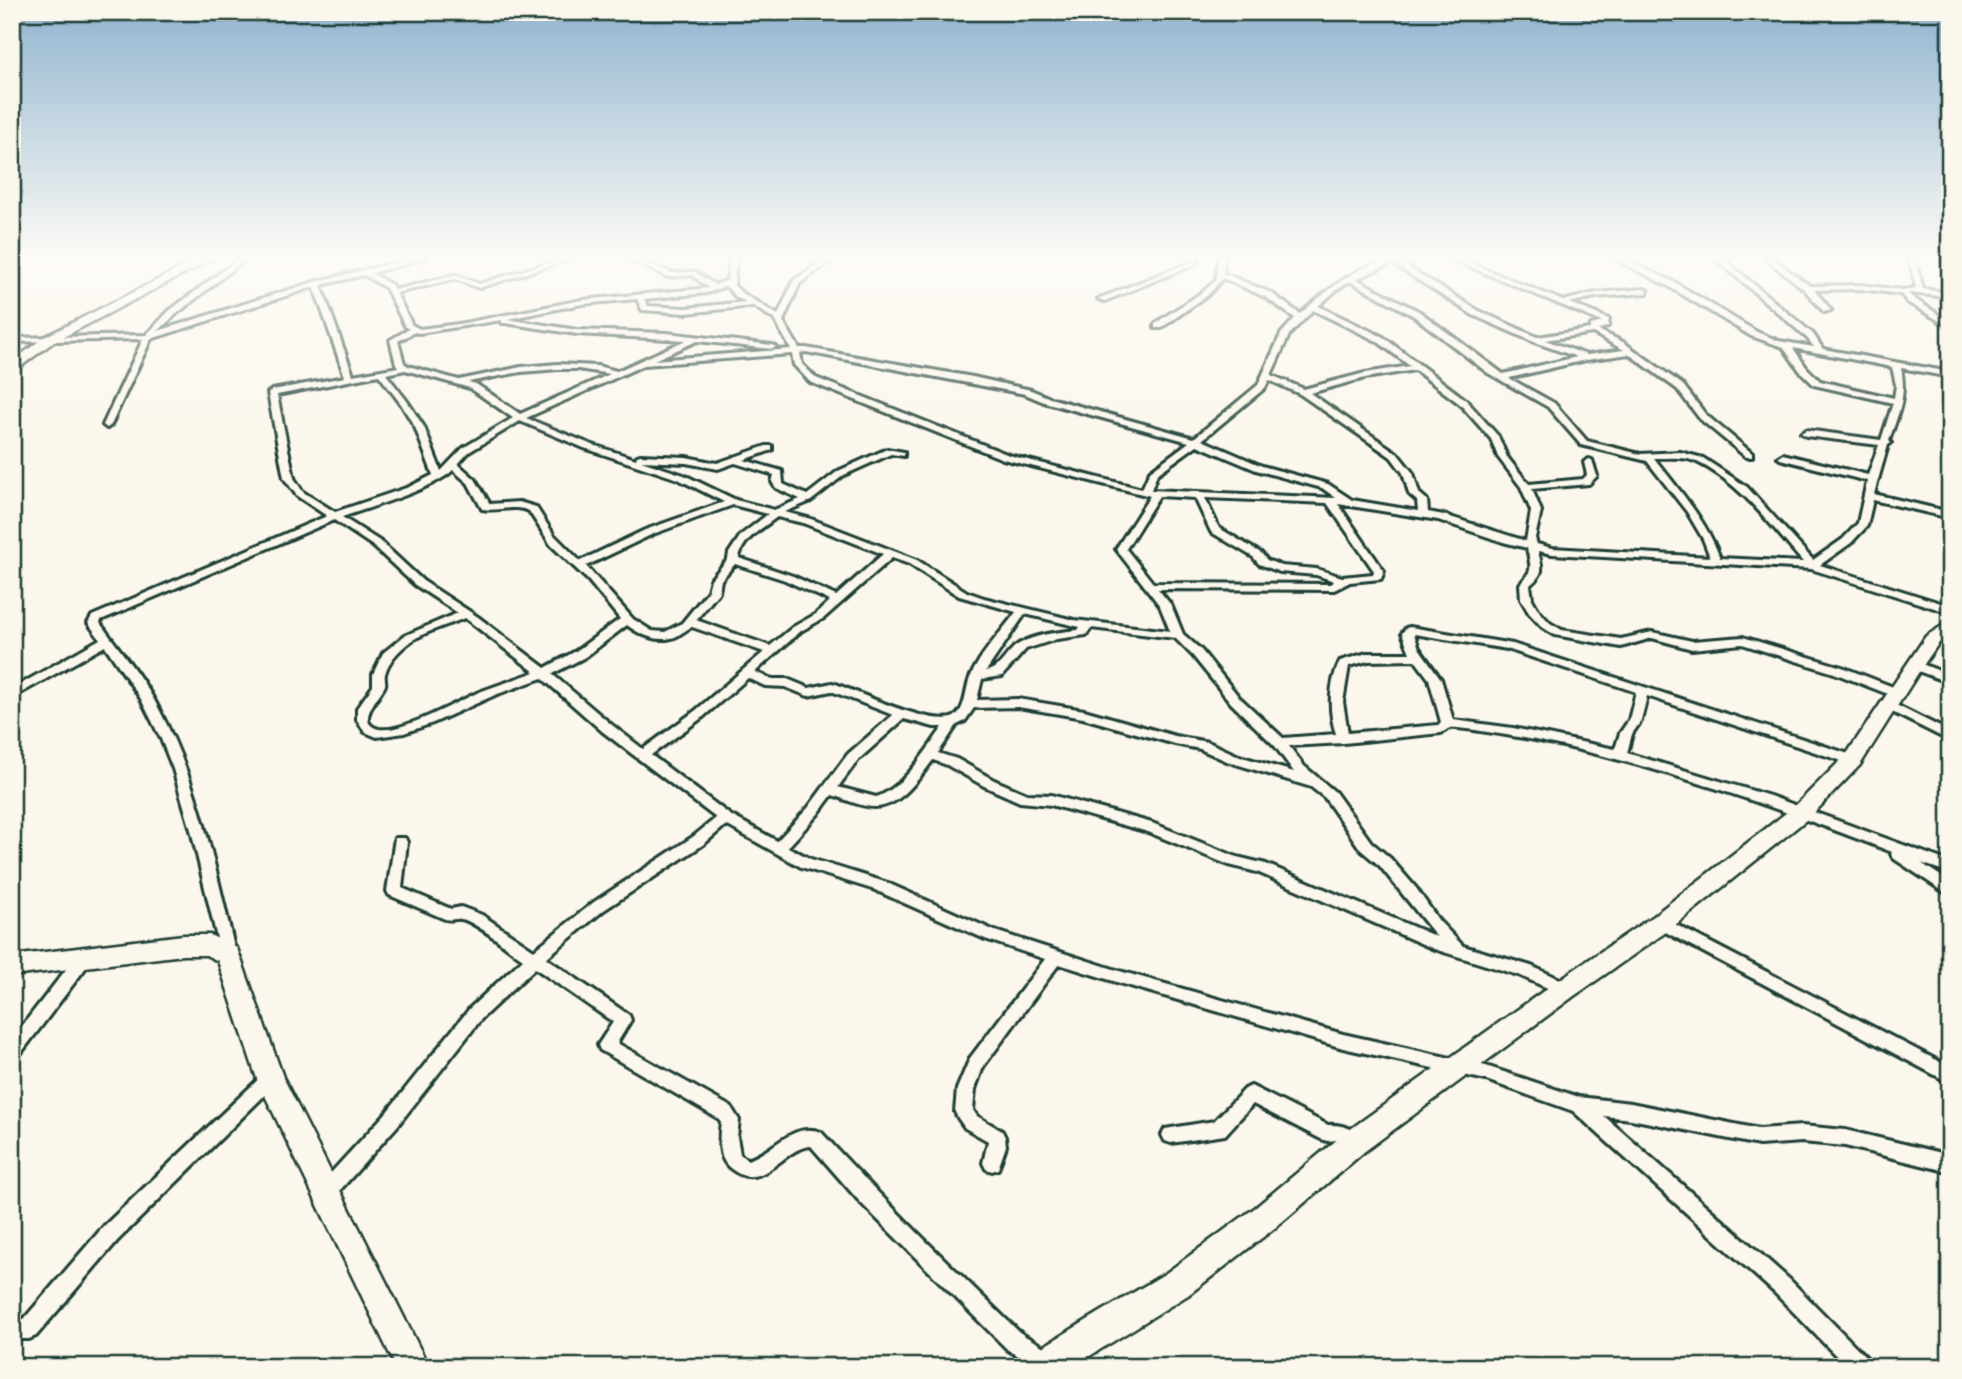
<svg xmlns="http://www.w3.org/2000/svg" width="1962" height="1379" font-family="'Gochi Hand',sans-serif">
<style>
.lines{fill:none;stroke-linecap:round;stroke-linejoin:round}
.street-casing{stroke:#1f3d34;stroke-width:6}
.secondary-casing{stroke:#1f3d34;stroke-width:5}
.street{fill:#fbf7ec;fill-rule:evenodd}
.secondary{fill:#fbf7ec;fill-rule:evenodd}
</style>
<rect width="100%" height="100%" fill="#fbf7ec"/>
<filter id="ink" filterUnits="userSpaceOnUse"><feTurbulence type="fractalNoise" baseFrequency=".0143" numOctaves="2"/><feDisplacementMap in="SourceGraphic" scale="14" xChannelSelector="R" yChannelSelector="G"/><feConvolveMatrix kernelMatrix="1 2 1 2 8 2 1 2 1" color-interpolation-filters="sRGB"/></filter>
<g filter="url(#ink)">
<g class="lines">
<g class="street-casing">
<path id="street" d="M 240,258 L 247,258 L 175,315 L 158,331 L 314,282 L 415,258 L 426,258 L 371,273 L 392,285 L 394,290 L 456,275 L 479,284 L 564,258 L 574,258 L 479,288 L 455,279 L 396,293 L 412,325 L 420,329 L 459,324 L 582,300 L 709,288 L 692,275 L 668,277 L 627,258 L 636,258 L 672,273 L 695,272 L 715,285 L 727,280 L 730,258 L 736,258 L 734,286 L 742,293 L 778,315 L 794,280 L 828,258 L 835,258 L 800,283 L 783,321 L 799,348 L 806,348 L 973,377 L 1031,390 L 1050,398 L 1194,438 L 1258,385 L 1281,334 L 1295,318 L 1265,297 L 1223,278 L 1208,295 L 1161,328 L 1155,328 L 1155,324 C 1175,308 1199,298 1216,280 L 1218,258 L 1224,258 L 1223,273 L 1271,293 L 1300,314 C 1329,289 1365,258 1404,258 L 1398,261 L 1479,311 L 1537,337 L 1590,329 L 1591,325 L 1602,322 L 1449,258 L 1458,258 L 1563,301 L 1595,293 L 1644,289 L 1648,291 L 1647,293 L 1595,297 L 1569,303 L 1609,319 L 1608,326 L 1598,330 L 1623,342 L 1683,385 L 1706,415 L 1752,453 L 1752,457 L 1746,457 L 1700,419 L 1677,389 L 1629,354 L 1586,360 L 1509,378 L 1554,403 L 1587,441 L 1640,454 L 1680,452 L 1703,458 L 1747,487 L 1813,560 L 1843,539 L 1858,523 L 1867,481 L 1780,459 L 1778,457 L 1783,454 L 1868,475 L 1879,445 L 1806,436 L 1801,433 L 1806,430 L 1881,440 L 1893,403 L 1814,385 L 1800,371 L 1783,347 L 1751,336 L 1668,286 L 1613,258 L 1621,258 L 1674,282 L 1757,332 L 1779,341 L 1814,347 L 1807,338 L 1715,258 L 1722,258 L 1813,334 L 1823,349 L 1950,372 L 1950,377 L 1901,368 C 1907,397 1898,414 1889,441 L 1891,443 L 1888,445 L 1874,494 L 1950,512 L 1950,518 L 1873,500 L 1867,526 L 1851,543 L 1820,565 L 1950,606 L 1950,613 L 1811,569 L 1552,554 L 1538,551 C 1542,568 1545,573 1530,585 L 1532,599 L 1539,611 L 1550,623 L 1562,630 L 1621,639 L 1652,632 L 1692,641 L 1743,637 L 1842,667 L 1901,690 L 1903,693 L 1901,696 L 1893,696 L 1834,673 L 1742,644 L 1692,649 L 1652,638 L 1621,647 L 1555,635 L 1542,627 L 1529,613 L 1521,599 L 1520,584 C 1534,569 1531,568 1527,548 L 1503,542 L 1438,520 L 1338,504 L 1384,571 L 1381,579 L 1350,582 L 1334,590 L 1158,589 L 1171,605 L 1183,634 L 1201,650 L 1239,697 L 1283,738 L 1336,734 C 1328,711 1329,683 1340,661 L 1367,653 L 1410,653 L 1402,633 L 1406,628 L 1410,627 L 1513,644 L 1858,757 L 1860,760 L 1858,763 L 1848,763 L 1647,696 L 1641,721 L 1632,734 L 1627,753 L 1770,796 L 1950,862 L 1950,873 L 1921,863 L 1950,882 L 1950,896 L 1893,858 L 1891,854 L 1892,852 C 1775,807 1658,765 1535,740 C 1523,738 1457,726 1450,728 C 1447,729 1444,732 1441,733 L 1344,743 L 1289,746 L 1304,766 L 1335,792 L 1371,842 L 1390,858 L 1416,888 L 1439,921 L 1463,946 L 1531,966 L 1571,984 L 1573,989 L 1571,994 L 1565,996 L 1521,976 L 1434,949 L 1257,872 L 1229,865 L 1148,832 L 1051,805 L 1020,802 L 984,786 L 947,765 L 933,760 C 919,778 900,807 875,807 C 861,807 845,799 832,795 L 818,814 L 788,847 L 811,859 L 885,882 L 995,931 L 1123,972 L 1343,1034 L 1486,1066 L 1579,1097 L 1631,1103 L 1759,1129 L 1802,1126 L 1845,1130 L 1950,1155 L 1950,1172 L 1845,1146 L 1802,1142 L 1759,1145 L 1631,1119 L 1604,1116 L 1789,1279 L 1869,1360 L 1872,1367 L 1847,1367 L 1775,1293 L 1573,1111 L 1486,1080 L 1343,1048 L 1123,984 L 1059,964 L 983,1067 L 975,1089 L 973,1110 L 977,1116 L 1002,1131 L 1005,1137 L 1006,1146 L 998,1169 L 992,1171 L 986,1169 L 983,1163 L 988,1141 L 965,1128 L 958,1118 L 955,1112 L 957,1089 L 970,1058 L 1045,959 L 985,939 L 875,890 L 801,867 L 726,825 L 704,844 L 604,910 L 546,958 L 629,1015 L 631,1020 L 617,1043 L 731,1107 L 739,1120 L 737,1137 L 740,1154 L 747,1160 C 773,1153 792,1121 821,1132 C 883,1200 949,1264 1015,1328 C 1026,1340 1050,1345 1056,1360 L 1054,1367 L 1038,1367 L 1008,1350 L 860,1202 L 811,1146 C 781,1148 763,1195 730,1168 C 717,1158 719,1136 721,1122 L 719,1119 L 600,1050 L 598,1045 L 613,1022 L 535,968 L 482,1018 L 398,1125 L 333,1198 L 326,1201 L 319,1198 L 317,1192 L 319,1186 L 386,1113 L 470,1008 L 523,959 C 510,950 475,921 461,919 C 455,918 451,921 445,919 L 389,895 L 387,891 L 395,838 L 405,838 L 407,842 L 402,888 L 451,909 L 461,907 L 482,915 L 534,950 L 594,902 L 694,836 L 716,818 L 602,731 L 542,678 L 495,695 L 433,723 L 404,733 L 377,737 L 365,732 L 357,720 L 357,708 L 373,686 L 373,674 L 383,653 L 404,636 L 458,613 L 415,585 L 373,546 L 334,520 L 101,620 L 100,623 C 121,652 144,679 160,711 C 200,787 216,872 236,955 L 234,959 L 228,961 L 222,959 L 191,830 L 173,769 L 161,739 L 141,699 L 105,646 L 12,698 L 12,689 L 100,639 L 88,623 L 92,616 L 327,516 L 297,496 L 284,478 L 268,393 L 272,390 L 345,377 L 314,287 L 151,339 L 111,425 L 107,428 L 103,425 L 143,339 L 12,342 L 12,338 L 146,335 L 169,311 ZM 1392,263 L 1473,315 L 1534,342 L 1577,357 L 1503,374 L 1420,312 L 1356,279 ZM 364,275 L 386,288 L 405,326 L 409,329 L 390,340 L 396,364 L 398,367 L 353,375 L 321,285 ZM 1350,281 L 1414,316 L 1488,373 L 1548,407 L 1581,445 L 1647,461 L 1687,512 L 1703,539 L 1710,557 L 1552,548 L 1537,544 L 1535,538 L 1541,511 L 1532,489 L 1589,484 L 1597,476 L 1592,460 L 1589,459 L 1584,462 L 1587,475 L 1583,479 L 1529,484 L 1507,457 L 1498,436 L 1466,400 L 1383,337 L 1318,306 L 1339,288 ZM 726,286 L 736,297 L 746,302 L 686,308 L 648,306 L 644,299 L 707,293 ZM 637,299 L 642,310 L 686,313 L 753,306 L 774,319 L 791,349 L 654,360 L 697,341 L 772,349 L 776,347 L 772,345 L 667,333 L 577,330 L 507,319 L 582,304 ZM 1313,310 L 1377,341 L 1410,366 L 1365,373 L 1304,389 L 1271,375 L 1289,335 ZM 502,320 L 502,323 L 505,323 L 577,334 L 686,340 L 617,371 L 597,366 L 558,364 L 521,367 L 459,380 L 408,366 L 404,363 L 398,341 L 415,332 L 419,333 ZM 1593,333 L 1624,350 L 1587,355 L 1545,340 ZM 1793,348 L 1892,367 L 1896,385 L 1894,398 L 1820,381 L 1806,367 ZM 806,352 L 1025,394 L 1044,402 L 1189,442 L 1150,471 L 1142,489 L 1009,455 L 816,378 L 802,364 L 800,353 ZM 792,354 L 794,365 L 810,382 L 1003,459 L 1150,496 L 1116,549 L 1160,606 L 1170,631 L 1074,620 L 984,598 L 967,592 L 917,560 L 811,519 L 785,512 L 811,501 L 844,475 L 891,454 L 904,456 L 904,452 L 887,449 L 838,471 L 807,495 L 783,484 L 782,471 L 744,460 L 772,450 L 772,446 L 766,446 L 717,463 L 686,457 L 640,455 L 637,456 L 636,459 L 590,444 L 526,418 L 644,365 ZM 558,369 L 578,369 L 610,374 L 520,414 L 476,384 L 468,382 L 521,372 ZM 405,370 L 470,388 L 513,418 L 463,448 L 441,471 L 424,427 L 407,401 L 386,374 ZM 1415,370 L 1460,404 L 1491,439 L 1498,457 L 1521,487 L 1531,511 L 1526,541 L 1444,515 L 1428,512 L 1427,500 L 1419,493 L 1413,473 L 1397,453 L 1310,393 L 1365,378 ZM 379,375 L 401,404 L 415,427 L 433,475 L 409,487 L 335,512 L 303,492 L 294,478 L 277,395 ZM 1269,380 L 1300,394 L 1391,457 L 1403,473 L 1409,494 L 1417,501 L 1418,511 L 1352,500 L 1328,484 L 1262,466 L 1202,440 L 1265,388 ZM 520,421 L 584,448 L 678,479 L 724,502 L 645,530 L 580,561 L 554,535 L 536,507 L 519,502 L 490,504 L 475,479 L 458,464 L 469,452 ZM 1197,445 L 1256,470 L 1322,488 L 1336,498 L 1151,490 L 1157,474 ZM 1654,458 C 1669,458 1684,456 1697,462 C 1741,483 1772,527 1803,562 L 1720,558 C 1706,520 1679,490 1654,458 ZM 641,461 L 686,463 L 718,469 L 735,463 L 774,475 L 772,482 L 776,488 L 800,499 L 774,510 L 736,500 L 684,475 ZM 453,470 L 468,483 L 482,509 C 498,512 515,504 529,511 L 551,545 L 588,580 L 620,619 L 576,651 L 545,668 L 478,617 L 423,581 L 381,542 L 342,517 C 368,508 436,488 453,470 ZM 1159,496 L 1195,498 L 1211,532 L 1253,557 L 1259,564 L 1280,572 L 1316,575 L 1334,581 L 1331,584 L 1153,583 L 1126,549 ZM 1205,498 L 1327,503 L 1374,571 L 1373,574 L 1342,577 L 1317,569 L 1282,566 L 1267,560 L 1261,553 L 1219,528 ZM 733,505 L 768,514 L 741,535 L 729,553 L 728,559 L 711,579 L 708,591 L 682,623 L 665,632 L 652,631 L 633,619 L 586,566 L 653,534 ZM 777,517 L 803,523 L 883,554 L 836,596 L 793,576 L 739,558 C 742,539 763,528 777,517 ZM 892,558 L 909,564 L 959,596 L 1016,612 C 1000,634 980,654 970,678 C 965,690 966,710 954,717 C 933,727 859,693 836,684 L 832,683 L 809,688 L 787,679 L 771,679 L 755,672 L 801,631 L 824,618 ZM 735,564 L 785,580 L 830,601 L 816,614 L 793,627 L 770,646 L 696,620 L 719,592 L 721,580 ZM 1025,614 L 1080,627 L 1078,630 C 1059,632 1036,634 1019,644 C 1006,651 1002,669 986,671 ZM 465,618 L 535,672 C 516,679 498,685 479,692 C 457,702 402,733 379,729 C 352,723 383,693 385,685 C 386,682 384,678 385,674 C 388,661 400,649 411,641 C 426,631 448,625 465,618 ZM 627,625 C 640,635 660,644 677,636 C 682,633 687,629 692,627 L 764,652 L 695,711 L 643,749 L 612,725 L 552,674 L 585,657 ZM 1091,628 L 1175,638 L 1193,656 L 1231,703 L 1275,746 L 1294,772 L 1239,756 L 1208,742 L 1175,736 L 1084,710 L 1018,699 L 977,700 L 982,679 L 1002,676 L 1026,649 L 1057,639 L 1086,635 ZM 1414,634 L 1507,649 L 1636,692 L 1629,720 L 1620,733 L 1615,749 L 1513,728 L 1453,720 L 1441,679 L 1419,648 ZM 1415,660 L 1429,679 L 1441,722 L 1438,725 L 1348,733 L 1343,702 L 1349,666 L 1368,661 ZM 748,678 L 765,686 L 785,687 L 808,696 L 831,691 L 893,715 L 848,754 L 808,808 L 777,841 L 730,815 L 651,755 L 703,717 ZM 1018,707 L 1083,718 L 1175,744 L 1200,749 L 1229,762 L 1311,787 L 1325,798 L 1361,850 L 1380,866 L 1437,937 L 1266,864 L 1237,857 L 1152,823 L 1051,795 L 1027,794 L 994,780 L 957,759 L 938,753 L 957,725 L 965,721 L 974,708 ZM 904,719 L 934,727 L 943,727 C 928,748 902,790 876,797 L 838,787 L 858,760 Z
M 1193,258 L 1199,258 L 1196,264 L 1105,301 L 1098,299 L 1191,262 Z
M 1765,258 L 1772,258 L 1810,286 L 1860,285 L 1903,290 L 1916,288 L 1909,258 L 1915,258 L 1923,289 L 1950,293 L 1950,297 L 1908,293 L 1913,298 L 1950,322 L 1950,327 L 1907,302 L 1901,294 L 1860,289 L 1814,290 L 1831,310 L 1824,312 L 1805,290 Z
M 1914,661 L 1950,675 L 1950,683 L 1910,668 L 1908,665 Z
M 1890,702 L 1950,732 L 1950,741 L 1886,709 L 1884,706 Z
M 1661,917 L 1950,1067 L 1950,1083 L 1656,927 L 1653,923 L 1656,919 Z
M 84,952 L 90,954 L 92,958 L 90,962 L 18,1057 L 12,1059 L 12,1039 L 78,954 Z
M 270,1071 L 276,1074 L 279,1079 L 276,1084 L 118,1240 L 36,1336 L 29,1339 L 12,1339 L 12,1319 L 24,1319 L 104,1226 L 264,1074 Z
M 1251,1086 L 1328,1125 C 1342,1124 1358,1129 1364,1142 L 1361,1148 L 1355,1150 L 1337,1140 L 1327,1141 L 1321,1139 L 1253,1104 L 1225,1135 L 1171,1143 L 1165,1141 L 1162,1135 L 1165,1129 L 1214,1121 L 1245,1089 Z"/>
</g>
<g class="secondary-casing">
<path id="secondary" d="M 201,258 L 214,258 L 52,343 L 12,373 L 12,362 L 44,337 Z
M 1950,621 L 1950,635 L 1938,644 L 1922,667 L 1860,765 L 1811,816 L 1669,930 L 1574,996 L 1365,1151 L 1276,1227 L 1188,1295 L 1072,1367 L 1025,1367 L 1029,1355 L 1166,1273 L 1256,1207 L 1345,1133 L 1556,982 L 1653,916 L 1795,806 L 1846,755 L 1926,636 Z
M 183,935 L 210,935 L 237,948 L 283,1077 L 429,1367 L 396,1367 L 257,1079 L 218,961 L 206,955 L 183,955 L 12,976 L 12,956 Z"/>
</g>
<use href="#street" class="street"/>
<use href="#secondary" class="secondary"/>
</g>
</g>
<linearGradient id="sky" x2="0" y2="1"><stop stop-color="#90b4cf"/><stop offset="0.57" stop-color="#fdfbf6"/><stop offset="1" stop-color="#fdfbf6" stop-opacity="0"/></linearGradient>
<rect width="1962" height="451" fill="url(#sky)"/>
<rect width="1962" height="1379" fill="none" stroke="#fbf7ec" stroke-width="42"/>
<rect x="21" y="21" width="1920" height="1337" fill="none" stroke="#1f3d34" stroke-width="2.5" filter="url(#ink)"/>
</svg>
